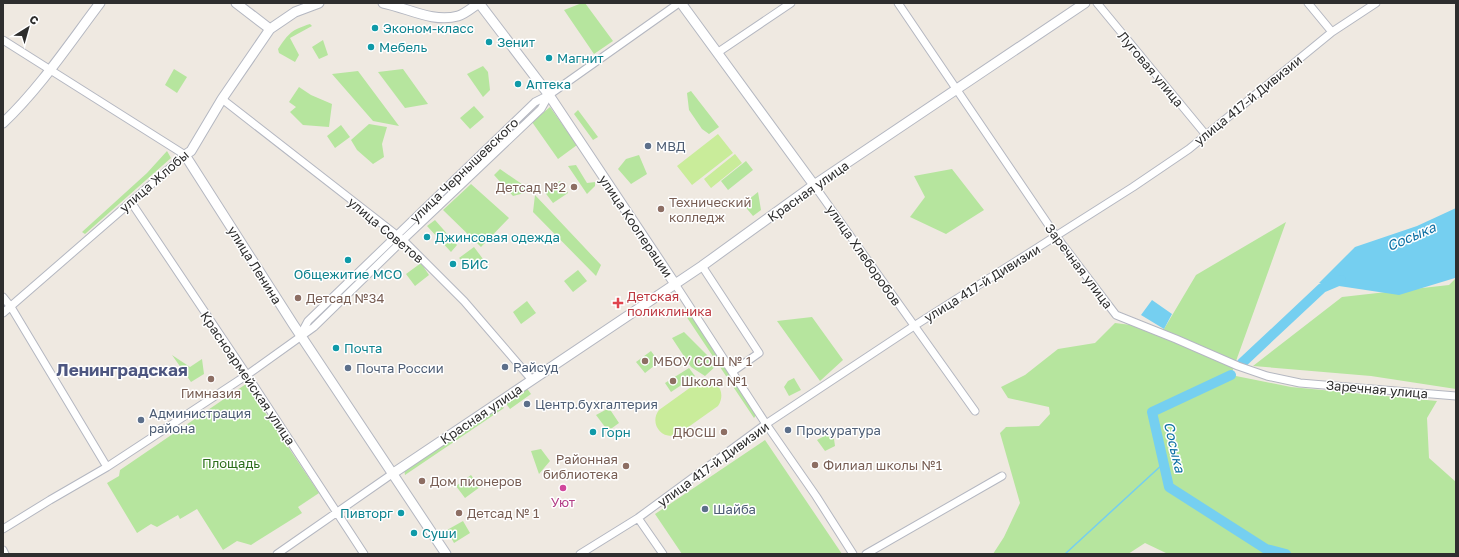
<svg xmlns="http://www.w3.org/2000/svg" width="1459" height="557" font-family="'Golos Text',sans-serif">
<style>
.green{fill:#b6e59e}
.pitch{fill:#c9ec9a}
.water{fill:#75cff0}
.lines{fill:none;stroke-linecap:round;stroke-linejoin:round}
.stream{stroke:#75cff0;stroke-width:1.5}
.river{stroke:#75cff0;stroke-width:10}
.minor-casing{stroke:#b4b7c1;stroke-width:9}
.tertiary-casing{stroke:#b4b7c1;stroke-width:11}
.minor{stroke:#fff;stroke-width:7}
.tertiary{stroke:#fff;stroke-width:9}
.culture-dot{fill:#0f9aa8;stroke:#fff;stroke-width:1.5}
.service-dot{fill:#5c6f8a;stroke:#fff;stroke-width:1.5}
.education-dot{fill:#8d6e63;stroke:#fff;stroke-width:1.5}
.health-dot{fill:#e0444e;stroke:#fff;stroke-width:1.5}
.hotel-dot{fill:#d1479c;stroke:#fff;stroke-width:1.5}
.labels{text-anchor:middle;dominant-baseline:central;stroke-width:3;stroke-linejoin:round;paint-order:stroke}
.culture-label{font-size:13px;fill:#0d838f;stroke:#fff;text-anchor:start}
.street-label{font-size:13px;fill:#2e2e2e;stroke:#fff}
.service-label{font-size:13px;fill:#4e5e75;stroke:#fff;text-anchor:start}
.education-label{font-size:13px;fill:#785e54;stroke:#fff;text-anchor:start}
.health-label{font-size:13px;fill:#be3a42;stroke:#fff;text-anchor:start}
.park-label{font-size:13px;fill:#2c6e1b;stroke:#fff}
.hotel-label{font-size:13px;fill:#b23c85;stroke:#fff}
.water-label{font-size:14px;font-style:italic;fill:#0d6fa3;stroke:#fff}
.district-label{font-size:17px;font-weight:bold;fill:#4d5680;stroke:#fff}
</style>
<rect width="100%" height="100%" fill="#efe9e1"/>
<path class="green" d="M 582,3 L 585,3 L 613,41 L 594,54 L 564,10 Z
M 310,24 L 312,26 L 290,38 L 299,55 L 295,62 L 279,53 L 278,49 C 289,33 291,30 310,24 Z
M 323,40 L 328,55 L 319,59 L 312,47 Z
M 483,66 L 488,72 L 490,90 L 483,97 L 467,74 Z
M 174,69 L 187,77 L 177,93 L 165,85 Z
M 403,69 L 428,104 L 405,108 L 378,72 Z
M 358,71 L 399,126 L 373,121 L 332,74 Z
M 299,87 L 311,95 L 332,104 L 329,127 L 303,125 L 290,112 L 296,107 L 289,102 Z
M 691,91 L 719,127 L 709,134 L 702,129 L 689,110 L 687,93 Z
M 474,106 L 484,117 L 470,129 L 460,118 Z
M 550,107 L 577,145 L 558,159 L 532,122 Z
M 578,110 L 598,137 L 593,140 L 574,114 Z
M 369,124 L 387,127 L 382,144 L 384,157 L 373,164 L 357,150 L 351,140 Z
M 341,125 L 350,137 L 335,148 L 327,136 Z
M 167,151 L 171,158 L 85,234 L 82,232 L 147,173 Z
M 639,155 L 647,174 L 631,184 L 618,169 L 626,159 Z
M 746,161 L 753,170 L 728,190 L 721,181 Z
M 576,165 L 587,183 L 595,182 L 595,186 L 587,194 L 568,166 Z
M 500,169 L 532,191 L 513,196 L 494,175 Z
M 952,169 L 984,210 L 946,234 L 910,217 L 925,197 L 914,176 Z
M 560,181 L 568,193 L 553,203 L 544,191 Z
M 471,184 L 509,218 L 481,247 L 443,210 Z
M 758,192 L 761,210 L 753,216 L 743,204 Z
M 535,195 L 601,265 L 596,276 L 533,212 Z
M 435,220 L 457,245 L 451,252 L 427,226 Z
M 1286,222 L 1231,375 L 1291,387 L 1437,401 L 1427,418 L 1429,458 L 1456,482 L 1456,554 L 1168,554 L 1145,543 L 1128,554 L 993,554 L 1004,537 L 1020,503 L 1000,433 L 1006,427 L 1039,426 L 1050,414 L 1049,407 L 1008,398 L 1001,387 L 1025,375 L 1058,349 L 1095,343 L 1115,323 L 1164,329 L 1196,275 Z
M 474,247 L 483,259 L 473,270 L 459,258 Z
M 421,263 L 429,275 L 415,286 L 406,274 Z
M 578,270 L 587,281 L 573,292 L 564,281 Z
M 1456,278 L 1456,389 L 1371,376 L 1253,366 L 1342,297 L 1449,285 Z
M 527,301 L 536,313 L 521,324 L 513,312 Z
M 687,308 L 757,414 L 754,418 L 682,310 Z
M 812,317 L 843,360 L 820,381 L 777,321 Z
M 684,332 L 717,365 L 705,376 L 691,367 L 672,338 Z
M 651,351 L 659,362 L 645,373 L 636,362 Z
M 172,355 L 190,367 L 202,359 L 204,374 L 191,382 Z
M 689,368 L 695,376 L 671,392 L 665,383 Z
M 794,378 L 801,390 L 789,396 L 784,387 L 788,381 Z
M 246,384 L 319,493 L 298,507 L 302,513 L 251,545 L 237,541 L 223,550 L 197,509 L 180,519 L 178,515 L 157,527 L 151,524 L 137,533 L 107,483 L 119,476 L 120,470 Z
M 526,387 L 531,394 L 510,409 L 504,401 Z
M 501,404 L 504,408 L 405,475 L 404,469 Z
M 609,408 L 619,423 L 608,431 L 596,415 Z
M 828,434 L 834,439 L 835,446 L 825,451 L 817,440 Z
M 765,440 L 842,554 L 682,554 L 655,514 Z
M 541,449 L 550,461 L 539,474 L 531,451 Z
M 471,475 L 480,487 L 465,498 L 456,486 Z
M 463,521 L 470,533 L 454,543 L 447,530 Z"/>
<path class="pitch" d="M 718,134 L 733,153 L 692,185 L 677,166 Z
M 735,154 L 742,163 L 711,188 L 704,179 Z
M 705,379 C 719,380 726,394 718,406 L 677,435 C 661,440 649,423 659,410 L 698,382 Z"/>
<path class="water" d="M 1456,208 L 1456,277 L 1455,278 L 1399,295 L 1319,283 L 1355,247 L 1417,226 Z
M 1152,300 L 1172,314 L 1164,329 L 1141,315 Z"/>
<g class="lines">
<path class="stream" d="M 1065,554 L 1164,463"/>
<path class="river" d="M 1242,363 L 1322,288 L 1341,280
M 1231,375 L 1152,412 L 1169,487 L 1266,549 L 1286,554"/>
<g class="minor-casing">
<path id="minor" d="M 898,3 L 1056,236 L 1116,315 L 1176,339 L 1238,366 L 1267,376 L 1300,383 L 1456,396
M 1097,3 L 1206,135
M 1308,3 L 1332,32
M 3,40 L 185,155 L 3,313
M 717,53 L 791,3
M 222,99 L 403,240 L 464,301 L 532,380
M 814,185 L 975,411
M 131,202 L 247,375 L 364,554
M 702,266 L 759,353 L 732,372
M 675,284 L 766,424 L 816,496 L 853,554
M 3,297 L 11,307 L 107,467
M 301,334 L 308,321 L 535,102 L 549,95 L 679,3
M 638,518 L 663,554
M 3,529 L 50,500 L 107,467 L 247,375 L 314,327 L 403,240 L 541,109 L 549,95
M 3,550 L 5,554
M 277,554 L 392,474
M 580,554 L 638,518 L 766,424 L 914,326 L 1133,187 L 1189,149 L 1332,32 L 1376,3
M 866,554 L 1002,476"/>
</g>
<g class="tertiary-casing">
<path id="tertiary" d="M 236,3 L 270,29
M 319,3 L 295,12 L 270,29 L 222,99 L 191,151 L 185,155 L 293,324 L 446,554
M 383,3 C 408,8 433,23 458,16 C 465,14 473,7 479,3
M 479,3 L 549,95 L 675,284
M 681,3 L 814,185
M 3,123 C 40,88 69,44 100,3
M 392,474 L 702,266 L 814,185 L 1085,3"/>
</g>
<use href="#minor" class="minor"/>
<use href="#tertiary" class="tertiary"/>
</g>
<g class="culture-dot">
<circle cx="375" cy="28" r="4"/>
<circle cx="489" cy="42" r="4"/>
<circle cx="371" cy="47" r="4"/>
<circle cx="549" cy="58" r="4"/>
<circle cx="518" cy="84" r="4"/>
<circle cx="427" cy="237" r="4"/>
<circle cx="348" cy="260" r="4"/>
<circle cx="453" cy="264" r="4"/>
<circle cx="336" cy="348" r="4"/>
<circle cx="593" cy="432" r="4"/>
<circle cx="401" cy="513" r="4"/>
<circle cx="414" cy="533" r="4"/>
</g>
<g class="service-dot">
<circle cx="648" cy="146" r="4"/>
<circle cx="505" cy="367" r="4"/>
<circle cx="348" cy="368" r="4"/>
<circle cx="527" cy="404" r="4"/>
<circle cx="141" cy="420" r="4"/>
<circle cx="788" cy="430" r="4"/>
<circle cx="705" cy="509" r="4"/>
</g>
<g class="education-dot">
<circle cx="574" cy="187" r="4"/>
<circle cx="661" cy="209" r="4"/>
<circle cx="298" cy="298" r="4"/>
<circle cx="645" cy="361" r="4"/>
<circle cx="211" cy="379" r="4"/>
<circle cx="673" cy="381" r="4"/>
<circle cx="724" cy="432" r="4"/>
<circle cx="815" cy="465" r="4"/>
<circle cx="626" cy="466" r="4"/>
<circle cx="422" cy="481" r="4"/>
<circle cx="459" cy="513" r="4"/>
</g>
<path class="health-dot" d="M616 297h4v4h4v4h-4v4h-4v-4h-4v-4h4z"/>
<circle class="hotel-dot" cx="563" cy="488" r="4"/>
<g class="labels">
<g class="culture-label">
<text x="383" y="28">Эконом-класс</text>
<text x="497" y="42">Зенит</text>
<text x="379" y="47">Мебель</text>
<text x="557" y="58">Магнит</text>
<text x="526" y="84">Аптека</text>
<text x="435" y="237">Джинсовая одежда</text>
<text x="461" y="264">БИС</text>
<text x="348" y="274" text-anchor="middle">Общежитие МСО</text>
<text x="344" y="348">Почта</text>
<text x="601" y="432">Горн</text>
<text x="393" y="513" text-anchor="end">Пивторг</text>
<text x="422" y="533">Суши</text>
</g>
<g class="street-label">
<text transform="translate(1151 69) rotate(50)">Луговая улица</text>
<text transform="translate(1248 100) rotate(-39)">улица 417-й Дивизии</text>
<text transform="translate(464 170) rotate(-44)">улица Чернышевского</text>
<text transform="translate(154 181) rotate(-41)">улица Жлобы</text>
<text transform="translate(808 191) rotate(-35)">Красная улица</text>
<text transform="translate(636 226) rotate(56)">улица Кооперации</text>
<text transform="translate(386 230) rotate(40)">улица Советов</text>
<text transform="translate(864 255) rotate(55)">улица Хлеборобов</text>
<text transform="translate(255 265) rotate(58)">улица Ленина</text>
<text transform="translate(1079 266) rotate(53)">Заречная улица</text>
<text transform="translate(982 283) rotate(-32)">улица 417-й Дивизии</text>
<text transform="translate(248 378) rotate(56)">Красноармейская улица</text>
<text transform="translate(1377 389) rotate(5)">Заречная улица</text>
<text transform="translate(481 414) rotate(-34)">Красная улица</text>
<text transform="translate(713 464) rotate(-36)">улица 417-й Дивизии</text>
</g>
<g class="service-label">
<text x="656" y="146">МВД</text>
<text x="513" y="367">Райсуд</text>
<text x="356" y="368">Почта России</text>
<text x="535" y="404">Центр.бухгалтерия</text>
<text x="149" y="413">Администрация<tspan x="149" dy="15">района</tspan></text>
<text x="796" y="430">Прокуратура</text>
<text x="713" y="509">Шайба</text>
</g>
<g class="education-label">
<text x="566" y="187" text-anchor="end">Детсад №2</text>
<text x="669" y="202">Технический<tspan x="669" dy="15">колледж</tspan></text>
<text x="306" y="298">Детсад №34</text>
<text x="653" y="361">МБОУ СОШ № 1</text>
<text x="681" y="381">Школа №1</text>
<text x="211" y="393" text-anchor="middle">Гимназия</text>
<text x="716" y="432" text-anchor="end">ДЮСШ</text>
<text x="618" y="459" text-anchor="end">Районная<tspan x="618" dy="15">библиотека</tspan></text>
<text x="823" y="465">Филиал школы №1</text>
<text x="430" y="481">Дом пионеров</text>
<text x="467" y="513">Детсад № 1</text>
</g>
<g class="health-label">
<text x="627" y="296">Детская<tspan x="627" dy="15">поликлиника</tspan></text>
</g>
<g class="park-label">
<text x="231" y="463">Площадь</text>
</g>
<g class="hotel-label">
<text x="563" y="502">Уют</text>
</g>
<g class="water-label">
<text transform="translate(1411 236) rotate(-23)">Сосыка</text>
<text transform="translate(1175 447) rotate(77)">Сосыка</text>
</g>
<g class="district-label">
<text x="122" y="369">Ленинградская</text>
</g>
</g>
<rect width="1459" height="557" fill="none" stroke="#2e2e2e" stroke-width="8"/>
<g transform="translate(28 28) rotate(37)" stroke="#ffffff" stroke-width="3" paint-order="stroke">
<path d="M0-3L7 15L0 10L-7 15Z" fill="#2e2e2e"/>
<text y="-6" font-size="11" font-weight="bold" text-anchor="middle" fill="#2e2e2e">С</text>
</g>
</svg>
